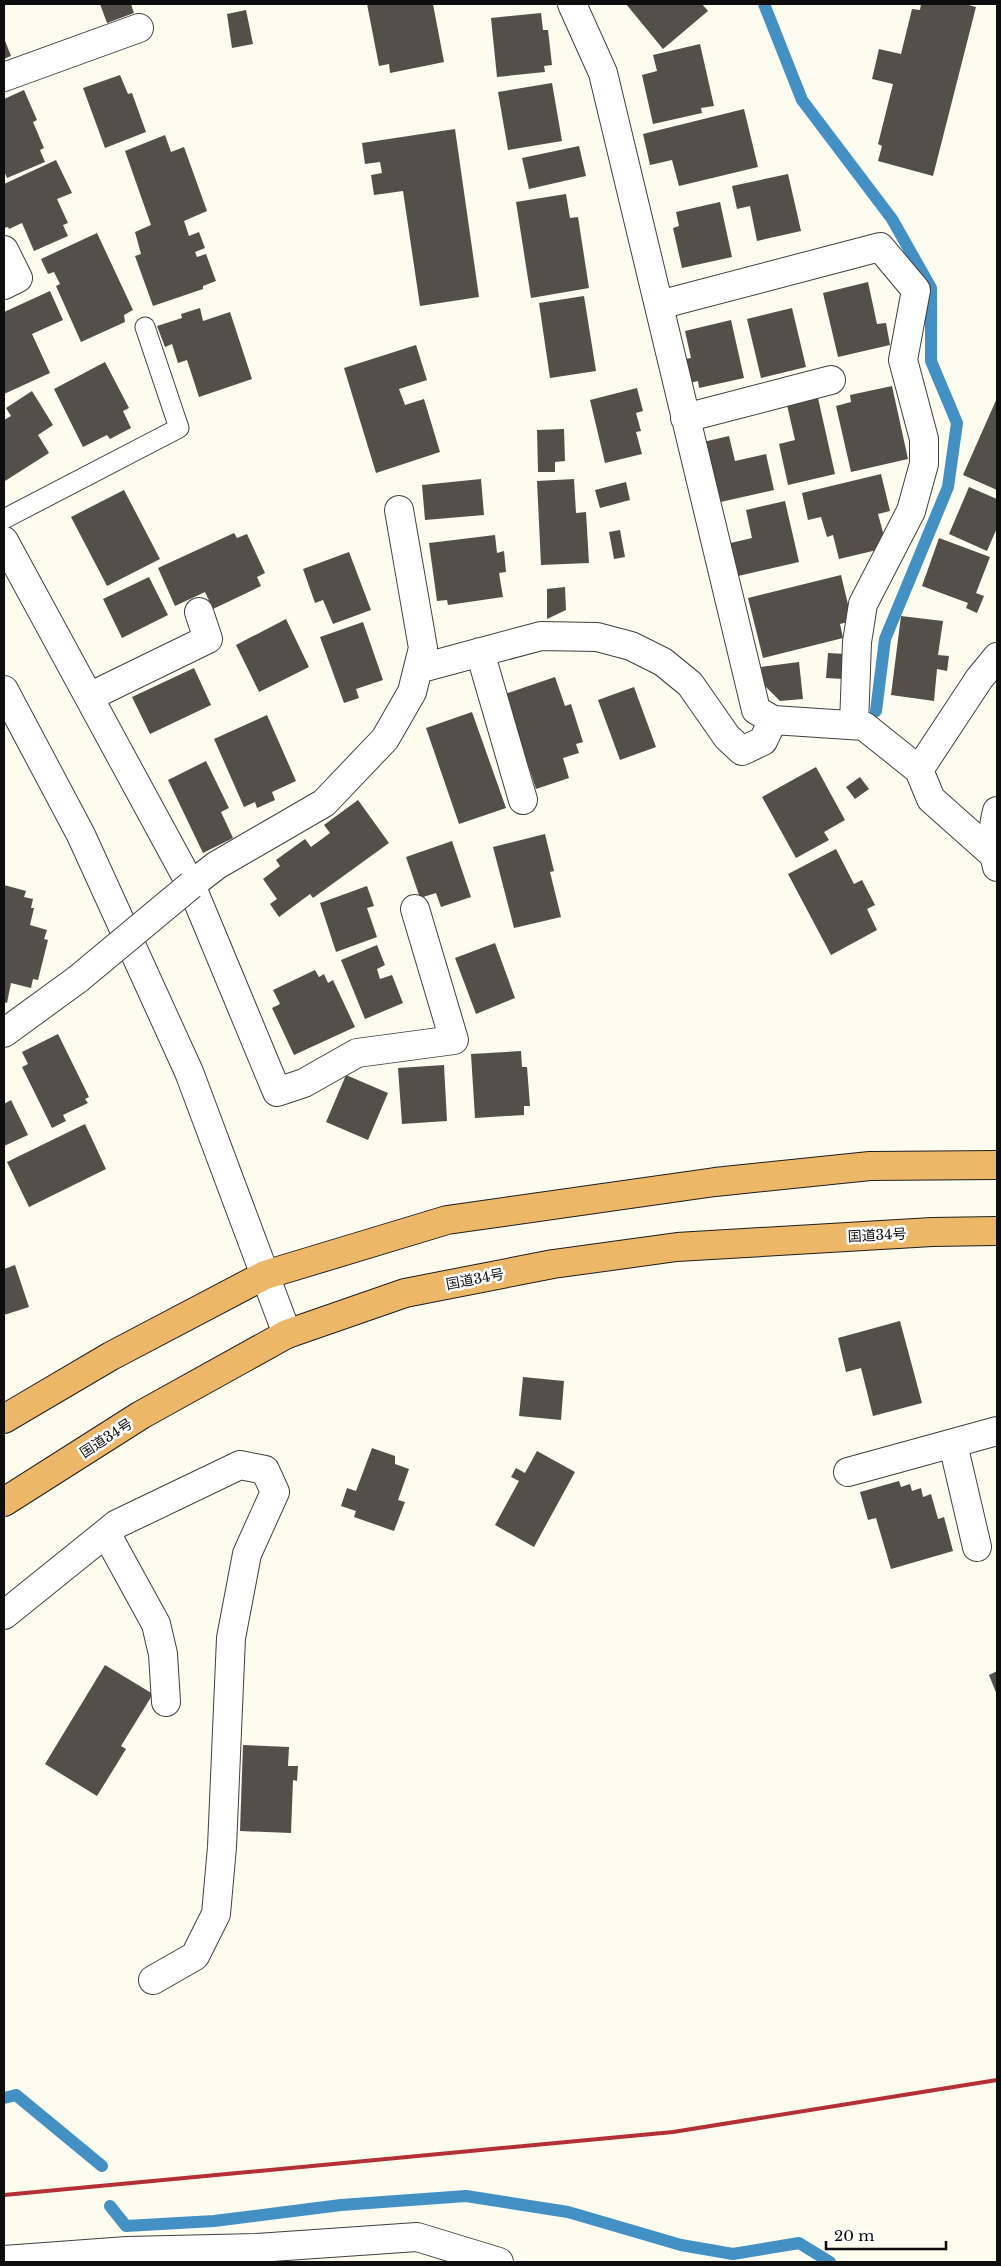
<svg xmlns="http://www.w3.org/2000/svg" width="1001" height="2266" font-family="'Libre Baskerville','Noto Sans JP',serif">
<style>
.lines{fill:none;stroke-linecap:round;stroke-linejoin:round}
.stream{stroke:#4391c4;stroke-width:12}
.building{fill:#554f4a}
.service-casing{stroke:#404040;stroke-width:21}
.minor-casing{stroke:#404040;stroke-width:30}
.tertiary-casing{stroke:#404040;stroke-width:30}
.trunk-casing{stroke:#1e1e1e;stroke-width:30}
.service{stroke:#fff;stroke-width:19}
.minor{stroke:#fff;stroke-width:28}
.tertiary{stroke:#fff;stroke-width:28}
.trunk{stroke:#ecb767;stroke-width:28}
.rail{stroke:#b42f36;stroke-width:4}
.minor-bridge-casing{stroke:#404040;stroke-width:30;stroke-linecap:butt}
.minor-bridge{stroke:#fff;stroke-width:28}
.labels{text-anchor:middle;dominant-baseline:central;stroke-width:5;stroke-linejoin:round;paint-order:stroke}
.street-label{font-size:14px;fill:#0d0d0d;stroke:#fff}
</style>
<rect width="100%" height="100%" fill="#fefbef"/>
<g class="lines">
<path class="stream" d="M 764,4 L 802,100 L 892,219 L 931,288 L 931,361 L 957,423 L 948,487 L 885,639 L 876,711
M 4,2098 L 16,2095 L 102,2166
M 110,2206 L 126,2226 L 214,2221 L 341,2205 L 466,2196 L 568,2212 L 681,2245 L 733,2254 L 799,2243 L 830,2262"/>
</g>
<path class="building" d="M 100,4 L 131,4 L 134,13 L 107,23 Z
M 367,4 L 433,4 L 444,62 L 390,73 L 389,64 L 379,66 Z
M 626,4 L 702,4 L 708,11 L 663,49 Z
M 921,4 L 965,4 L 976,7 L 933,176 L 878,161 L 882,146 L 878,144 L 893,84 L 872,79 L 879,49 L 901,54 L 912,9 L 920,10 Z
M 246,10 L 253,44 L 232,48 L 227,14 Z
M 541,13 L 543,30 L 548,30 L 552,65 L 544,66 L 545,72 L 497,77 L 491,18 Z
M 4,38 L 11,56 L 4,59 Z
M 700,44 L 714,106 L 701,108 L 702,113 L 653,124 L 642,75 L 657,71 L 653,55 Z
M 120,75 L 128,94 L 132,93 L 146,132 L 105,148 L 83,88 Z
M 552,83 L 562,141 L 508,150 L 498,92 Z
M 24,90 L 37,120 L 33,122 L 44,148 L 40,150 L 45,162 L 7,178 L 4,171 L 4,99 Z
M 744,109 L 758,167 L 679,186 L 672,160 L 650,165 L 643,134 Z
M 455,129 L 479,297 L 420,306 L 403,191 L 374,195 L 371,175 L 382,173 L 380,162 L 365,164 L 362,143 Z
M 165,135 L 171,152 L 184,147 L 207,211 L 184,221 L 189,236 L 199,232 L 205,248 L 195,252 L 197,257 L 206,254 L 216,281 L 203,286 L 203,289 L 153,306 L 135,256 L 141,254 L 135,232 L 151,225 L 125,151 Z
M 579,146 L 586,176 L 529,189 L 522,158 Z
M 56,160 L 72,193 L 57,199 L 68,223 L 63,225 L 68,236 L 34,251 L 22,223 L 9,229 L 8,227 L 4,228 L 4,184 Z
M 788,174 L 801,231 L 757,241 L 750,206 L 737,209 L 732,186 Z
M 566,194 L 570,218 L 578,217 L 589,288 L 531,298 L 516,202 Z
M 720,202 L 732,257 L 682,268 L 673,228 L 679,226 L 676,212 Z
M 97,233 L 133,310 L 124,315 L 125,322 L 81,342 L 56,286 L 60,284 L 54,272 L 48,274 L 41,259 Z
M 868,282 L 877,324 L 886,323 L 890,345 L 838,357 L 823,293 Z
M 50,291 L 63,320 L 32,334 L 50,373 L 4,394 L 4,312 Z
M 584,296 L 596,371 L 550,378 L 539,303 Z
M 200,308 L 203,321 L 230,312 L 252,379 L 199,397 L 187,360 L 178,363 L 172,344 L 165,347 L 157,326 L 182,318 L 181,314 Z
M 792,308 L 806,367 L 761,378 L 747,319 Z
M 731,320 L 744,378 L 699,388 L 698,381 L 690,383 L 684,359 L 691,358 L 685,331 Z
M 416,345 L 427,380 L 399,389 L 405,405 L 424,399 L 440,452 L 376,473 L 344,368 Z
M 105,362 L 129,408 L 123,411 L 131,428 L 110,439 L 107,435 L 83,447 L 54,389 Z
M 892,386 L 908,459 L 851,472 L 836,406 L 851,402 L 850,395 Z
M 637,388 L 643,411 L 636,413 L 641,431 L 636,432 L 642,454 L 605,463 L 590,400 Z
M 32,391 L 53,425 L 38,435 L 49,453 L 5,481 L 4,420 L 11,416 L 6,408 Z
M 818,398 L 835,474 L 788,485 L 779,444 L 795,440 L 787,405 Z
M 997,398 L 997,490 L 963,475 Z
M 564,429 L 565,461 L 555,462 L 555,472 L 538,472 L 537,430 Z
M 729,436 L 735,461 L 766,454 L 774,490 L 716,503 L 703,442 Z
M 881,474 L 890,511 L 878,514 L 884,536 L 877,550 L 839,559 L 833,535 L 827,537 L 821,517 L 808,520 L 802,493 Z
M 481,479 L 484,515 L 425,520 L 422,485 Z
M 574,479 L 576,513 L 586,512 L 589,563 L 541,565 L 537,481 Z
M 626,482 L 630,500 L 600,508 L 595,490 Z
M 969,487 L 997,499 L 997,528 L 987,551 L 949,534 Z
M 124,490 L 160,559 L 107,586 L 71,517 Z
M 785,501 L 799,562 L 734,577 L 726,544 L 752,538 L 746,510 Z
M 620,530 L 625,557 L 614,559 L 609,532 Z
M 234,533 L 237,538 L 247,534 L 265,573 L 257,577 L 261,586 L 213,609 L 205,592 L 175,606 L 158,568 Z
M 495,535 L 497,553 L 504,551 L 506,572 L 499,573 L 503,597 L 448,605 L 447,600 L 437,601 L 429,543 Z
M 939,538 L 990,557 L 976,593 L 984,596 L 977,613 L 966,608 L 968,603 L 922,586 Z
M 349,552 L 371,610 L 333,624 L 323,600 L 315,603 L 303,569 Z
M 841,575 L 852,621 L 840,624 L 843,638 L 763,658 L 748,598 Z
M 149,577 L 168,615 L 122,638 L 103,599 Z
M 565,587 L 566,610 L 547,619 L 547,589 Z
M 901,616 L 943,621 L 938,655 L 949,656 L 947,671 L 937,669 L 934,701 L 891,695 Z
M 286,619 L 309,667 L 259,692 L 236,645 Z
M 363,622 L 383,680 L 356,689 L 359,698 L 344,703 L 320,637 Z
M 828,653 L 845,654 L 843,679 L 826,678 Z
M 799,662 L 803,699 L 780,701 L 764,685 L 761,667 Z
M 194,668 L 211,705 L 150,734 L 132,697 Z
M 555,677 L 565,706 L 571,704 L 583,742 L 576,744 L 579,753 L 563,758 L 569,778 L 536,789 L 505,694 Z
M 634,687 L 656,747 L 620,760 L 598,700 Z
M 472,712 L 506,808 L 459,824 L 426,728 Z
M 267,715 L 296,781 L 272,792 L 275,800 L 257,808 L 255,802 L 244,807 L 214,739 Z
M 206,761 L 229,808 L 221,812 L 233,838 L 203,853 L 168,780 Z
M 816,767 L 845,820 L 824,832 L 829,840 L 796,858 L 762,797 Z
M 860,777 L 869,789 L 855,799 L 846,787 Z
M 358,800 L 389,843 L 313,898 L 310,894 L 279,917 L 270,904 L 277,899 L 263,879 L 280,866 L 276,860 L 305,839 L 311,847 L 330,833 L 324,825 Z
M 545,834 L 554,871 L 550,872 L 561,917 L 514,928 L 493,847 Z
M 452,841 L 471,897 L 441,907 L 436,893 L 420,898 L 406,857 Z
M 836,849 L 854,884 L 862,880 L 875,905 L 867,909 L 877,930 L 831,955 L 788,874 Z
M 4,885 L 26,891 L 24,897 L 33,899 L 31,908 L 34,908 L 30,925 L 47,930 L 44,939 L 48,940 L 38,980 L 33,979 L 31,988 L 11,983 L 7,1003 L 4,1002 Z
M 367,886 L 374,906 L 367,908 L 377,937 L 336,952 L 320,903 Z
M 495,943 L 515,998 L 476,1014 L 455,958 Z
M 377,945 L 385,965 L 377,969 L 380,979 L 392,975 L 403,1003 L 365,1019 L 341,960 Z
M 315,970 L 319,977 L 324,974 L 328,983 L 333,980 L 355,1027 L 294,1055 L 272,1008 L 280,1004 L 273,990 Z
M 58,1034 L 89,1097 L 85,1099 L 88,1103 L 63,1115 L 66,1121 L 52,1128 L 22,1067 L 28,1064 L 22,1052 Z
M 521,1051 L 522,1067 L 527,1067 L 530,1106 L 524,1106 L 524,1115 L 475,1118 L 471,1054 Z
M 444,1065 L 447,1121 L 402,1124 L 398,1068 Z
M 346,1075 L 388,1093 L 368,1140 L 326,1122 Z
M 11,1100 L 28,1135 L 4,1146 L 4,1104 Z
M 85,1124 L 106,1169 L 29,1207 L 7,1162 Z
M 15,1265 L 29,1307 L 4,1315 L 4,1269 Z
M 900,1321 L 922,1403 L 873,1416 L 861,1368 L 846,1372 L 838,1338 Z
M 523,1377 L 564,1381 L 561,1420 L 519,1416 Z
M 372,1448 L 395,1456 L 395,1464 L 409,1469 L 398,1500 L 405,1502 L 394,1531 L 354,1517 L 356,1511 L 341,1506 L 347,1488 L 356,1491 Z
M 537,1451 L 575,1472 L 534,1547 L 495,1525 L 519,1481 L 511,1477 L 516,1468 L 525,1473 Z
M 899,1481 L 901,1487 L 910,1484 L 912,1491 L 921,1488 L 923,1497 L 931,1494 L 938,1519 L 944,1517 L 953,1551 L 891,1569 L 876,1518 L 868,1520 L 860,1492 Z
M 105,1665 L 153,1694 L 121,1746 L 126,1749 L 97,1796 L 45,1764 Z
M 997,1671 L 997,1695 L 989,1675 Z
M 243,1745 L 289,1747 L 288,1766 L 298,1766 L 297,1781 L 293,1780 L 291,1833 L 240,1831 Z"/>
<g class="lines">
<g class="service-casing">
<path id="service" d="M 4,519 L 179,428 L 145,327"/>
</g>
<g class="minor-casing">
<path id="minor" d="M 572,4 L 603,73 L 756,710 L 773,720 L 864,726 L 919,770 L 931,799 L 994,855
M 4,77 L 139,28
M 4,250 L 18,278 L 4,285
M 659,305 L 880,247 L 916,290 L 903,360 L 924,439 L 924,464 L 911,511 L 863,604 L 857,642 L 854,725
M 685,418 L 831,380
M 4,541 L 191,885 L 277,1092 L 304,1083 L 357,1053 L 454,1040 L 415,909
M 480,652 L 523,800
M 418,669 L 541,636 L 597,637 L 631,646 L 663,662 L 690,684 L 727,737 L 742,751 L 763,741 L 773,720
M 89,697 L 208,639 L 199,612
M 919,770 L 979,679 L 997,657
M 191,885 L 217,865 L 324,803 L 385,739 L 412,692 L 423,648 L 399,510
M 4,1033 L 78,979
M 953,1444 L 977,1547
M 848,1472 L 997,1431
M 106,1533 L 156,1624 L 163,1654 L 166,1702
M 4,1615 L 117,1524 L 240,1465 L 265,1470 L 275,1492 L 247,1554 L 231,1638 L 222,1847 L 216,1914 L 195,1956 L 153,1980
M 4,2260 L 127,2251 L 257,2248 L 417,2237 L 499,2262"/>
</g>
<g class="tertiary-casing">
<path id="tertiary" d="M 4,690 L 81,835 L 189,1072 L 287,1334
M 997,811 C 992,830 992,848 997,867"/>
</g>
<g class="trunk-casing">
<path id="trunk" d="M 4,1419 L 111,1356 L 265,1275 L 447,1220 L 715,1182 L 870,1166 L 997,1165
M 4,1502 L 141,1415 L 287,1334 L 405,1293 L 553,1264 L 677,1247 L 932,1232 L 997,1231"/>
</g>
<use href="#service" class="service"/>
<use href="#minor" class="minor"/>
<use href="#tertiary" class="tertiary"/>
<use href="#trunk" class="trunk"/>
<path class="rail" d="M 4,2195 L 673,2132 L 997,2080"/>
<g class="minor-bridge-casing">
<path id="minor-bridge" d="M 78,979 L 191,885"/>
</g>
<use href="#minor-bridge" class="minor-bridge"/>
</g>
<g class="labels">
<g class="street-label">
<text transform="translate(877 1235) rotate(-3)">国道34号</text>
<text transform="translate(475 1279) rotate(-11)">国道34号</text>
<text transform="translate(106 1438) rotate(-33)">国道34号</text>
</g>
</g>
<rect width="1001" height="2266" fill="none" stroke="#0d0d0d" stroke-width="10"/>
<path d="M826 2241v8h120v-8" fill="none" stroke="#0d0d0d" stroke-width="2.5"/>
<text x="834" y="2241" font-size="15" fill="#0d0d0d" stroke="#ffffff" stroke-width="4" paint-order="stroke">20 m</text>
</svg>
